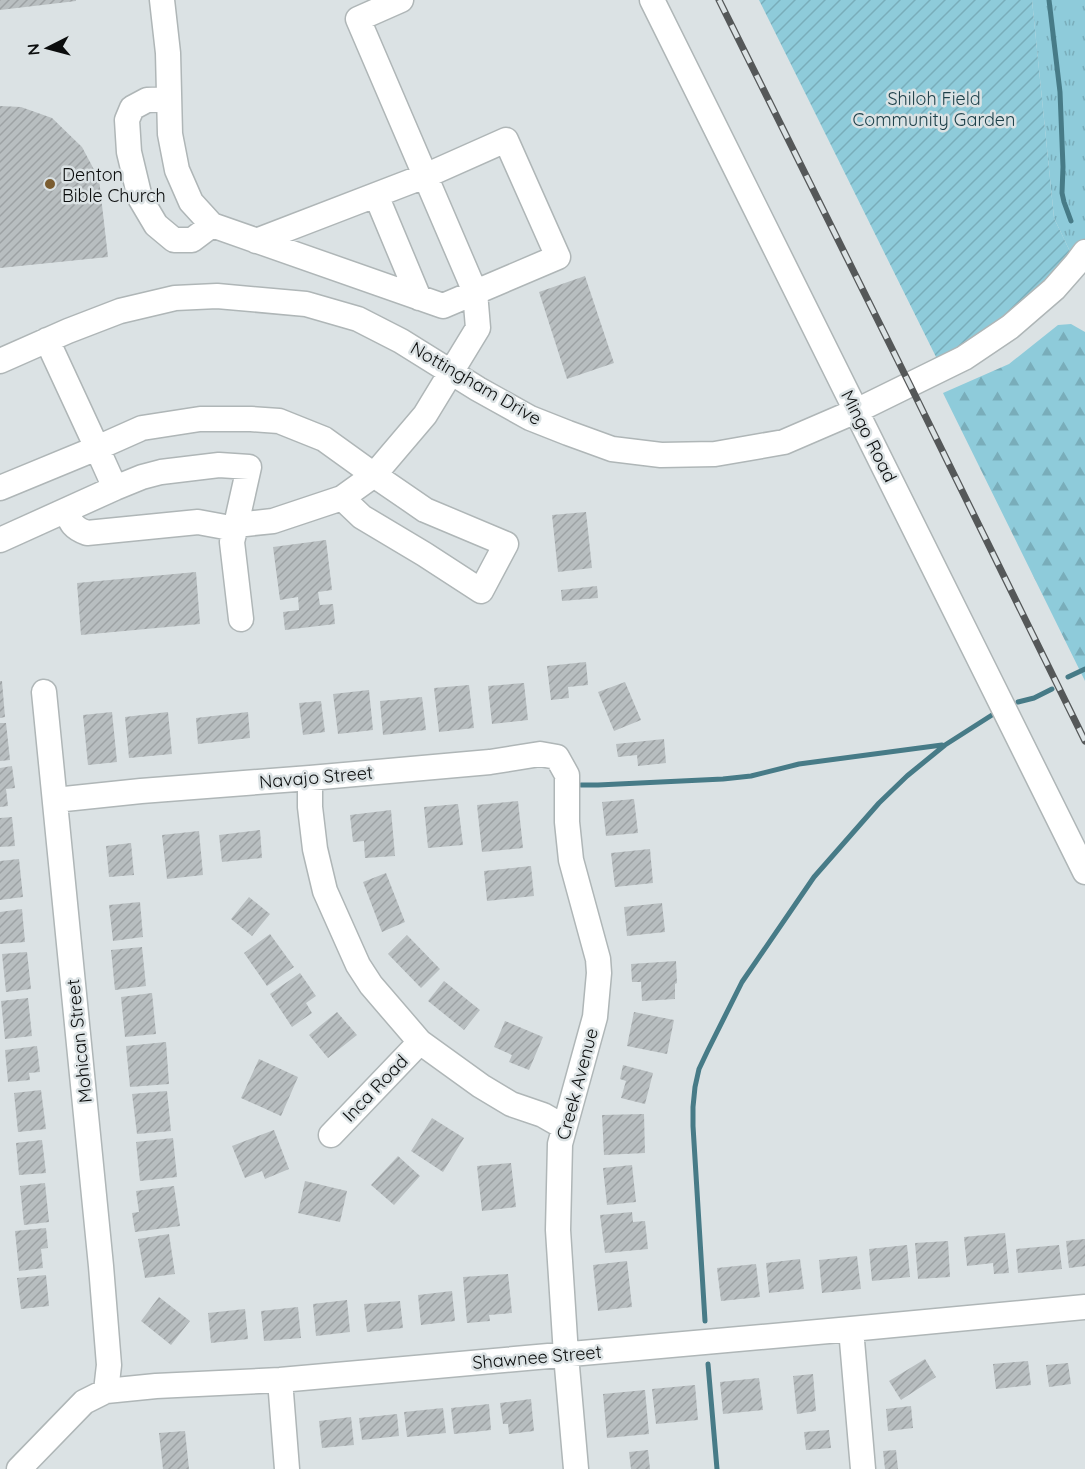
<svg xmlns="http://www.w3.org/2000/svg" width="1085" height="1469" font-family="Quicksand,sans-serif">
<style>
.grass{fill:url(#grass-tufts)}
.forest{fill:url(#forest-firs)}
.garden{fill:url(#garden-furrows)}
.lines{fill:none;stroke-linecap:round;stroke-linejoin:round}
.stream{stroke:#477b87;stroke-width:5}
.building{fill:url(#building-hatch)}
.minor-casing{stroke:#afb6b7;stroke-width:27}
.minor{stroke:#fff;stroke-width:24}
.rail-casing{stroke:#555859;stroke-width:7}
.rail{stroke:#dbe2e4;stroke-width:4.5;stroke-dasharray:14;stroke-linecap:butt}
.poi-dot{fill:#7b5d31;stroke:#dbe2e4;stroke-width:2}
.labels{text-anchor:middle;dominant-baseline:central;stroke-width:5;stroke-linejoin:round;paint-order:stroke}
.park-label{font-size:18px;fill:#1e414a;stroke:#dbe2e4}
.poi-label{font-size:18px;fill:#0b0d0d;stroke:#dbe2e4;text-anchor:start}
.street-label{font-size:18px;fill:#0b0d0d;stroke:#dbe2e4}
</style>
<defs>
<pattern id="grass-tufts" width="24" height="20" patternUnits="userSpaceOnUse" patternTransform="scale(1.5)"><rect width="24" height="20" fill="#8ecbda"/><path d="M3 7l-1-3M5 7V3M7 7l1-3M15 17l-1-3M17 17v-4M19 17l1-3" fill="none" stroke="#79adba"/></pattern>
<pattern id="forest-firs" width="22" height="20" patternUnits="userSpaceOnUse" patternTransform="scale(1.5)"><rect width="22" height="20" fill="#8ecbda"/><path d="M5 1l3.5 6h-7zM16 11l3.5 6h-7z" fill="#79adba"/></pattern>
<pattern id="garden-furrows" width="10" height="10" patternUnits="userSpaceOnUse" patternTransform="scale(1.5)"><rect width="10" height="10" fill="#8ecbda"/><path d="M-1 1l2-2M0 10L10 0M9 11l2-2" fill="none" stroke="#79adba"/></pattern>
<pattern id="building-hatch" width="6" height="6" patternUnits="userSpaceOnUse" patternTransform="scale(1.5)"><rect width="6" height="6" fill="#b8bec0"/><path d="M-1 1l2-2M0 6l6-6M5 7l2-2" fill="none" stroke="#9da2a4"/></pattern>
</defs>
<rect width="100%" height="100%" fill="#dbe2e4"/>
<path class="grass" d="M 1032,0 L 1085,0 L 1085,252 L 1076,264 L 1054,218 Z"/>
<path class="forest" d="M 1071,324 L 1085,332 L 1085,681 L 943,393 L 1009,364 L 1058,325 Z"/>
<path class="garden" d="M 759,0 L 1032,0 L 1054,218 L 1076,264 L 942,369 Z"/>
<g class="lines">
<path class="stream" d="M 1049,0 L 1060,92 L 1063,167 L 1062,193 L 1064,202 L 1071,221
M 1068,677 L 1085,669
M 1018,702 L 1034,698 L 1052,689
M 581,785 L 598,785 L 723,779 L 751,776 L 799,764 L 942,745
M 705,1321 L 693,1126 L 693,1107 L 695,1087 L 699,1069 L 708,1050 L 742,982 L 814,877 L 879,803 L 907,776 L 945,745 L 992,715
M 708,1364 L 717,1469"/>
</g>
<path class="building" d="M 0,0 L 76,0 L 76,1 L 0,10 Z
M 0,106 L 21,107 L 52,118 L 82,147 L 99,179 L 108,257 L 0,268 Z
M 585,276 L 614,363 L 567,379 L 539,292 Z
M 586,512 L 592,568 L 558,572 L 552,515 Z
M 326,540 L 332,590 L 318,592 L 320,605 L 333,604 L 335,624 L 285,630 L 283,612 L 299,610 L 298,597 L 280,600 L 273,547 Z
M 196,572 L 200,624 L 81,635 L 77,583 Z
M 597,586 L 598,598 L 562,601 L 561,590 Z
M 586,662 L 588,685 L 568,687 L 569,698 L 551,700 L 547,666 Z
M 0,681 L 2,681 L 5,717 L 0,718 Z
M 625,682 L 641,720 L 614,731 L 598,692 Z
M 524,683 L 528,720 L 492,724 L 488,686 Z
M 469,685 L 474,728 L 439,732 L 434,688 Z
M 369,690 L 373,730 L 338,734 L 333,694 Z
M 422,697 L 426,730 L 383,735 L 380,701 Z
M 321,701 L 325,732 L 303,735 L 299,703 Z
M 112,712 L 117,762 L 88,765 L 83,715 Z
M 168,712 L 172,754 L 129,758 L 125,717 Z
M 248,712 L 250,738 L 198,744 L 196,718 Z
M 0,723 L 6,723 L 10,760 L 0,761 Z
M 664,739 L 666,763 L 638,766 L 637,755 L 618,757 L 616,744 Z
M 12,766 L 15,788 L 6,789 L 8,806 L 0,807 L 0,768 Z
M 634,799 L 638,833 L 606,836 L 602,802 Z
M 518,801 L 523,848 L 482,852 L 477,805 Z
M 458,804 L 463,845 L 428,848 L 424,807 Z
M 391,810 L 395,856 L 365,858 L 364,841 L 353,842 L 350,815 Z
M 12,817 L 15,846 L 0,847 L 0,818 Z
M 260,830 L 262,858 L 222,862 L 219,835 Z
M 199,831 L 203,875 L 167,879 L 162,835 Z
M 131,843 L 134,875 L 109,877 L 106,846 Z
M 650,849 L 653,883 L 615,887 L 611,853 Z
M 19,859 L 23,897 L 0,900 L 0,861 Z
M 531,866 L 534,896 L 487,901 L 484,871 Z
M 386,873 L 405,922 L 382,932 L 363,882 Z
M 249,897 L 270,914 L 252,936 L 231,919 Z
M 140,902 L 143,937 L 113,941 L 109,905 Z
M 662,903 L 665,932 L 627,936 L 624,907 Z
M 22,909 L 25,942 L 0,944 L 0,912 Z
M 270,934 L 294,967 L 267,986 L 244,953 Z
M 407,935 L 440,969 L 421,988 L 388,954 Z
M 142,947 L 146,986 L 115,990 L 111,950 Z
M 27,952 L 31,989 L 6,992 L 2,954 Z
M 676,961 L 677,983 L 675,984 L 675,999 L 642,1001 L 641,982 L 632,982 L 631,964 Z
M 300,973 L 316,996 L 306,1003 L 312,1013 L 292,1027 L 270,994 Z
M 444,981 L 480,1010 L 464,1030 L 428,1001 Z
M 152,993 L 156,1034 L 125,1037 L 121,997 Z
M 28,998 L 32,1036 L 5,1039 L 1,1001 Z
M 337,1012 L 357,1035 L 328,1058 L 309,1035 Z
M 634,1012 L 674,1020 L 667,1054 L 627,1046 Z
M 505,1021 L 543,1037 L 529,1070 L 509,1062 L 512,1055 L 494,1047 Z
M 166,1042 L 169,1084 L 130,1087 L 126,1046 Z
M 37,1046 L 40,1072 L 29,1073 L 30,1080 L 8,1082 L 5,1050 Z
M 259,1059 L 298,1077 L 281,1116 L 241,1098 Z
M 623,1065 L 653,1073 L 645,1104 L 621,1098 L 626,1081 L 620,1079 Z
M 41,1090 L 46,1129 L 18,1132 L 14,1093 Z
M 167,1091 L 171,1131 L 137,1134 L 132,1094 Z
M 644,1114 L 645,1153 L 604,1155 L 602,1115 Z
M 432,1118 L 464,1138 L 443,1172 L 411,1151 Z
M 274,1130 L 289,1169 L 265,1179 L 262,1171 L 245,1178 L 232,1146 Z
M 173,1138 L 177,1177 L 140,1181 L 136,1142 Z
M 42,1140 L 46,1173 L 19,1175 L 16,1143 Z
M 398,1156 L 420,1176 L 394,1205 L 371,1185 Z
M 511,1163 L 516,1207 L 482,1211 L 477,1166 Z
M 632,1165 L 636,1202 L 607,1205 L 603,1168 Z
M 305,1181 L 347,1191 L 340,1222 L 298,1213 Z
M 45,1183 L 49,1222 L 24,1225 L 20,1186 Z
M 174,1186 L 180,1226 L 135,1232 L 132,1213 L 139,1212 L 136,1191 Z
M 632,1212 L 633,1222 L 645,1221 L 648,1249 L 605,1253 L 600,1215 Z
M 46,1228 L 48,1248 L 41,1249 L 43,1268 L 19,1271 L 15,1231 Z
M 1005,1233 L 1009,1273 L 994,1274 L 993,1263 L 967,1266 L 964,1237 Z
M 169,1234 L 175,1274 L 145,1278 L 138,1239 Z
M 1085,1239 L 1085,1266 L 1069,1268 L 1066,1241 Z
M 948,1241 L 950,1277 L 918,1279 L 915,1243 Z
M 907,1245 L 910,1277 L 872,1281 L 869,1249 Z
M 1059,1245 L 1062,1269 L 1018,1273 L 1016,1249 Z
M 857,1256 L 861,1289 L 822,1293 L 819,1260 Z
M 800,1259 L 804,1289 L 769,1293 L 766,1263 Z
M 627,1261 L 632,1307 L 598,1311 L 593,1265 Z
M 756,1264 L 760,1297 L 721,1301 L 717,1268 Z
M 508,1274 L 512,1313 L 489,1315 L 490,1321 L 467,1323 L 463,1277 Z
M 46,1275 L 49,1306 L 21,1309 L 17,1278 Z
M 452,1291 L 455,1321 L 421,1325 L 418,1295 Z
M 159,1297 L 190,1321 L 171,1345 L 141,1321 Z
M 347,1300 L 350,1332 L 316,1336 L 313,1304 Z
M 400,1301 L 403,1328 L 367,1332 L 364,1304 Z
M 298,1307 L 301,1338 L 264,1341 L 261,1311 Z
M 245,1309 L 248,1339 L 211,1343 L 208,1313 Z
M 925,1359 L 936,1377 L 901,1400 L 889,1381 Z
M 1028,1361 L 1031,1385 L 996,1389 L 993,1364 Z
M 1068,1363 L 1071,1384 L 1049,1387 L 1046,1365 Z
M 813,1374 L 816,1411 L 797,1414 L 793,1376 Z
M 759,1378 L 763,1410 L 723,1414 L 720,1382 Z
M 695,1385 L 698,1420 L 656,1424 L 652,1389 Z
M 645,1390 L 649,1434 L 607,1438 L 603,1394 Z
M 531,1399 L 534,1431 L 509,1434 L 508,1424 L 503,1424 L 500,1403 Z
M 489,1404 L 491,1430 L 454,1434 L 451,1408 Z
M 911,1406 L 913,1428 L 888,1431 L 886,1409 Z
M 443,1408 L 446,1433 L 407,1437 L 404,1412 Z
M 397,1414 L 399,1436 L 362,1440 L 359,1418 Z
M 351,1417 L 354,1445 L 322,1448 L 319,1421 Z
M 829,1430 L 831,1448 L 806,1450 L 804,1432 Z
M 185,1431 L 189,1469 L 163,1469 L 159,1433 Z
M 648,1450 L 650,1469 L 631,1469 L 629,1452 Z
M 896,1450 L 898,1469 L 885,1469 L 883,1451 Z"/>
<g class="lines">
<g class="minor-casing">
<path id="minor" d="M 162,0 L 168,53 L 170,134 L 177,170 L 191,202 L 212,225 L 443,306 L 558,257 L 506,140 L 425,176 L 256,241
M 652,0 L 1085,872
M 169,99 L 147,100 L 132,108 L 127,120 L 129,152 L 140,198 L 156,225 L 174,240 L 192,240 L 212,225
M 376,195 L 419,298
M 47,340 L 97,448 L 142,428 L 200,419 L 251,419 L 279,421 L 324,439 L 374,475 L 425,415 L 478,328 L 475,292 L 358,19 L 401,0
M 0,361 L 68,331 L 120,311 L 175,298 L 217,296 L 306,304 L 358,319 L 401,341 L 478,389 L 530,418 L 568,433 L 612,449 L 661,455 L 715,454 L 784,442 L 856,411 L 964,358 L 1010,327 L 1054,289 L 1076,264 L 1085,252
M 0,488 L 97,448 L 115,488 L 142,477 L 161,472 L 219,465 L 249,467 L 236,525 L 225,527 L 198,522 L 87,533 C 73,528 71,523 66,511
M 0,540 L 115,488
M 241,619 L 232,542 L 236,525 L 273,521 L 342,498 L 362,517 L 424,554 L 481,591 L 506,544 L 425,510 L 374,475 L 342,498
M 44,692 L 101,1266 L 109,1365 L 106,1391
M 310,778 L 310,807 L 315,849 L 325,891 L 358,965 L 371,985 L 420,1042 L 481,1086 L 511,1104 L 543,1115 L 564,1127
M 55,800 L 141,791 L 310,778 L 490,762 L 540,754 L 557,757 L 567,775 L 567,822 L 571,860 L 598,959 L 599,973 L 595,1017 L 560,1144 L 558,1230 L 566,1355 L 576,1469
M 331,1135 L 420,1042
M 851,1329 L 863,1469
M 280,1380 L 287,1469
M 19,1469 L 84,1402 L 106,1391 L 156,1386 L 280,1380 L 851,1329 L 1085,1307"/>
</g>
<use href="#minor" class="minor"/>
<g class="rail-casing">
<path id="rail" d="M 719,0 L 910,385 L 1085,741"/>
</g>
<use href="#rail" class="rail"/>
</g>
<circle class="poi-dot" cx="50" cy="184" r="6"/>
<g class="labels">
<g class="park-label">
<text x="934" y="98">Shiloh Field<tspan x="934" dy="21">Community Garden</tspan></text>
</g>
<g class="poi-label">
<text x="62" y="174">Denton<tspan x="62" dy="21">Bible Church</tspan></text>
</g>
<g class="street-label">
<text transform="translate(476 383) rotate(30)">Nottingham Drive</text>
<text transform="translate(869 436) rotate(63)">Mingo Road</text>
<text transform="translate(316 777) rotate(-5)">Navajo Street</text>
<text transform="translate(79 1041) rotate(-96)">Mohican Street</text>
<text transform="translate(577 1084) rotate(-75)">Creek Avenue</text>
<text transform="translate(375 1088) rotate(-46)">Inca Road</text>
<text transform="translate(537 1357) rotate(-5)">Shawnee Street</text>
</g>
</g>
<g transform="translate(48 48) rotate(264)" stroke="#dbe2e4" stroke-width="4.5" paint-order="stroke">
<path d="M0-4.5L10 22L0 15L-10 22Z" fill="#0b0d0d"/>
<text y="-9" font-size="16" font-weight="bold" text-anchor="middle" fill="#0b0d0d">N</text>
</g>
</svg>
